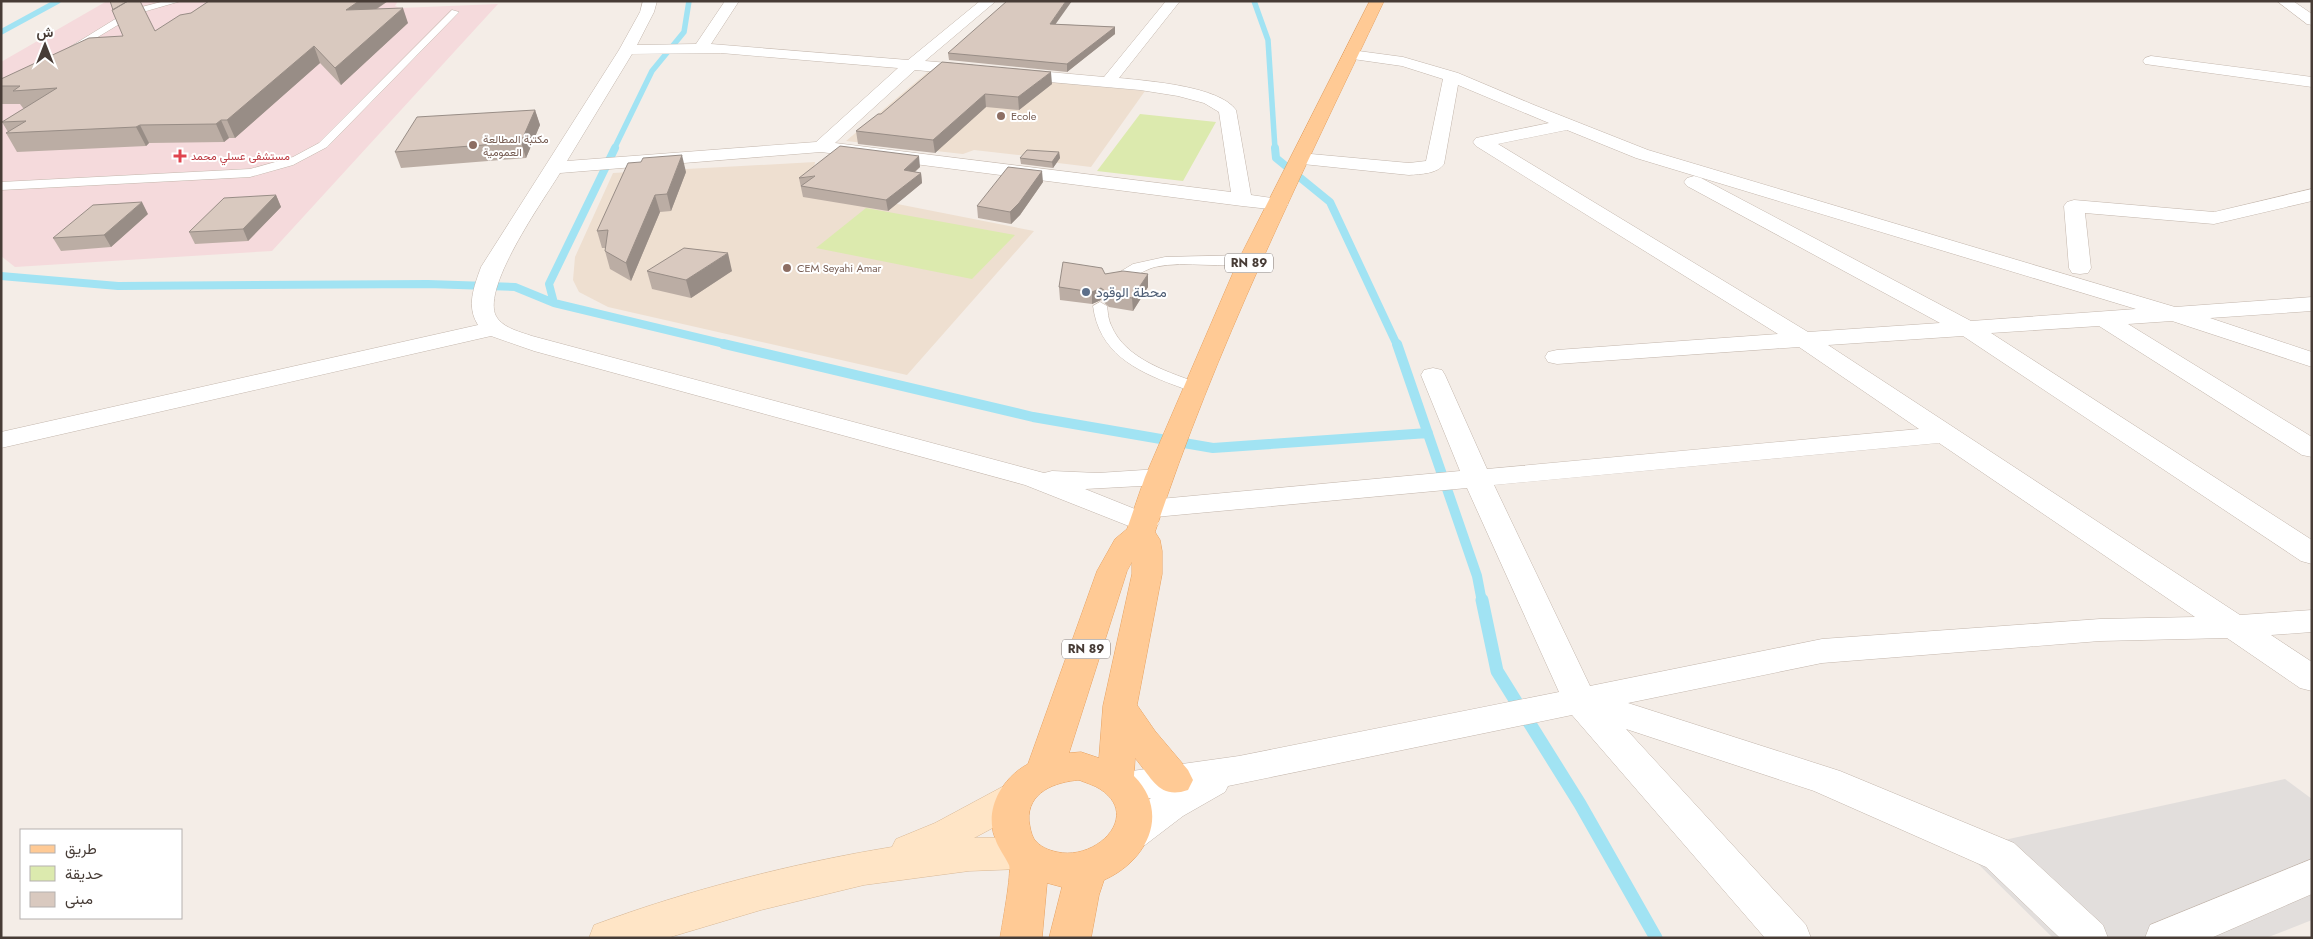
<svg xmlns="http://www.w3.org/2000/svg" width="2313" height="939" font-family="Jost,Vazirmatn,sans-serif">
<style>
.education{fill:#eedfd0}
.medical{fill:#f5dadc}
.green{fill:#dceaae}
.parking{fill:#e2dedc}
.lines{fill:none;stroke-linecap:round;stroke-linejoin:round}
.stream-far3{stroke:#a1e3f3;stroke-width:5.5}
.stream-far2{stroke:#a1e3f3;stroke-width:8}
.stream-far1{stroke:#a1e3f3;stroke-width:10}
.stream{stroke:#a1e3f3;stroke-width:13}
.lane-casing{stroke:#c3b6ac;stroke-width:1}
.street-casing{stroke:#c3b6ac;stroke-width:1}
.secondary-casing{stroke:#d9b997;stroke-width:1}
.primary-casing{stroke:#e7a261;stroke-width:1}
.lane{fill:#fff;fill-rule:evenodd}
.street{fill:#fff;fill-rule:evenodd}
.secondary{fill:#ffe5c6;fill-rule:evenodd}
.primary{fill:#ffca95;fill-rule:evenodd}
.wall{fill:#bbada4}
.shaded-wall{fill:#988d86}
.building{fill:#d9c9bf;stroke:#988d86}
.education-dot{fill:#8d6e63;stroke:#fff;stroke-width:2}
.health-dot{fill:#e0444e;stroke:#fff;stroke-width:2}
.service-dot{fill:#5c6f8a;stroke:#fff;stroke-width:2}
.labels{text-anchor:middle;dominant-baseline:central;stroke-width:4;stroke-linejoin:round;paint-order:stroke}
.far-education-label{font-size:11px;fill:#785e54;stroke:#fff;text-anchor:start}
.far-health-label{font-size:11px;fill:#be3a42;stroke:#fff;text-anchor:start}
.shield{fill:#fff;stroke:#7e7672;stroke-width:1}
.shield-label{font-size:12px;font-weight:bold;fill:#473c36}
.service-label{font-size:14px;fill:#4e5e75;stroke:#fff;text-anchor:start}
</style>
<rect width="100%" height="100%" fill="#f4ede7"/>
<path class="education" d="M 929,71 L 1145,91 L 1091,167 L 1033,160 L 1028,156 L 974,150 L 963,154 L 846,141 Z
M 815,162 L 811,187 L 1034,231 L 907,375 L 608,307 L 579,292 L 573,280 L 575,257 L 613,173 Z"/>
<path class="medical" d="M 107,1 L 398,1 L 395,6 L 400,8 L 498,4 L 272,251 L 15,267 L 1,256 L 1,62 Z"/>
<path class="green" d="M 1140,114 L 1216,122 L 1183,181 L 1097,171 Z
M 866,208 L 1015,235 L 972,279 L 816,248 Z"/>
<path class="parking" d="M 2285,779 L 2312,799 L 2312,920 L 2266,938 L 2053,938 L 1963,849 Z"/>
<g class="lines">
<path class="stream-far3" d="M 1254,1 L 1268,40 L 1275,149
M 1,32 L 58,1
M 614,149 L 652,71 L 684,32 L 689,1"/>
<path class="stream-far2" d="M 615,148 L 549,284 L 554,303 L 729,345
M 1275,148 L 1276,158 L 1330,202 L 1397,345
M 1,276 L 118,286 L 428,284 L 515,287 L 554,303"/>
<path class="stream-far1" d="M 724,344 L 1033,417 L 1213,448 L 1428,433
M 1397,344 L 1477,576 L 1482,602"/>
<path class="stream" d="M 1482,600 L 1497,671 L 1580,804 L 1656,938"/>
<g class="lane-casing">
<path id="lane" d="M 165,1 L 181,1 L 136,14 L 73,52 L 67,52 L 65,50 L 130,10 Z
M 452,10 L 459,12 L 327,147 L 293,165 L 250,177 L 1,190 L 1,182 L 250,169 L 293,157 L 319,143 Z
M 1250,255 L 1257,259 L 1255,262 C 1223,270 1187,260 1155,267 C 1140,271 1118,288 1105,285 L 1103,282 L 1133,264 L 1165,257 Z
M 1100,302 L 1107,306 C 1108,312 1108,319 1111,325 C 1125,360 1171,373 1204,385 L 1206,388 L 1204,391 C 1194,394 1183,388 1174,385 C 1134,370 1099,352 1093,306 Z"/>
</g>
<g class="street-casing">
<path id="street" d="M 643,1 L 657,1 L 654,12 L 637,45 L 696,44 L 725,1 L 739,1 L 711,44 L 908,60 L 980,1 L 996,1 L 925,61 L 972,65 L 978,67 L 980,70 L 978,73 L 972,75 L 915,70 L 835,143 L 1231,192 L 1219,112 L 1204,103 L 1178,96 L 1140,90 L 1015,79 L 1009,77 L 1007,74 L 1009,71 L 1015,69 L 1104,77 L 1166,1 L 1180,1 L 1119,78 C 1148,81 1219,86 1236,110 L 1251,195 L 1285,200 L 1288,204 L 1285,208 L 1278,210 L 1242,206 L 821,152 L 560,173 C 545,198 476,294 498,319 C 506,329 521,332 532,336 L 1044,473 L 1052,471 L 1098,473 L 1159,469 L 1169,471 L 1173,477 L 1169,483 L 1159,485 L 1085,489 L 1135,509 L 1139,503 L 1149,500 L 1460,471 L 1421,375 L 1424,370 L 1433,368 L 1442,370 L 1445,375 L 1487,469 L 1919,429 L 1799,347 L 1557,364 L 1548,362 L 1545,357 L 1548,352 L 1557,350 L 1778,334 L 1476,146 L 1473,142 L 1476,138 L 1549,123 L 1458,85 L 1444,164 C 1437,174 1421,174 1409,175 L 1293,163 L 1291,159 L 1293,155 L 1300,153 L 1409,163 L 1426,161 L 1443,79 L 1402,66 L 1346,58 L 1343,55 L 1346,52 L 1351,50 L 1403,57 L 1458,73 L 1534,105 L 1648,150 L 2175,307 L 2312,297 L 2312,311 L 2210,318 L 2312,352 L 2312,367 L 2172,321 L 2128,324 L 2312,437 L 2312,457 L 2302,455 L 2099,326 L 1991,333 L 2312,540 L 2312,564 L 2301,561 L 1963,336 L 1828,345 L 2240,615 L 2312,610 L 2312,632 L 2271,635 L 2312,662 L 2312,691 L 2300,688 L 2227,638 L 2100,641 L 1822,663 L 1628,703 L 1840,771 L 2014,843 L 2103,925 L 2108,938 L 2060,938 L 1986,867 L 1814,791 L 1626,729 L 1806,925 L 1811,938 L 1765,938 L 1572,715 L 1228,786 L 1225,792 L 1183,816 L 1145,845 L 1132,850 L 1119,845 L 1113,834 L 1119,823 L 1151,798 L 1125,802 L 1112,797 L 1107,787 L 1112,777 L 1125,772 L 1239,756 L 1559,692 L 1467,488 L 1155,517 L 1159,523 L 1154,530 L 1144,532 L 1025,485 L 534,351 L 491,336 L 1,448 L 1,432 L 478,325 C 466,306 474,287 481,267 L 619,50 L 640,12 ZM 721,53 L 898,68 L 816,142 L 567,161 L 632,54 ZM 1567,130 L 1636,158 L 2136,309 L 1971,321 L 1701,178 L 1694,176 L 1687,178 L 1684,182 L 1687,186 L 1940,323 L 1808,332 L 1498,144 ZM 1939,443 L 2195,617 L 2100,619 L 1822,639 L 1590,686 L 1494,485 Z
M 2277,1 L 2293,1 L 2312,14 L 2312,25 L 2307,24 Z
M 2151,56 L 2312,77 L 2312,87 L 2145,64 L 2143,61 L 2145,58 Z
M 2312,189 L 2312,201 L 2214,224 L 2085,213 L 2091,268 L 2088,273 L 2080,274 L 2072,273 L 2069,268 L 2064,206 L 2067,202 L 2074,200 L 2214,212 Z
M 2312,859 L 2312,894 L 2211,938 L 2145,938 L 2150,925 Z"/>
</g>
<g class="secondary-casing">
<path id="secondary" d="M 1015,783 L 1028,787 L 1034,798 L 1028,809 L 974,838 L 1021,837 L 1035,841 L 1040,853 L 1035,865 L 1021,869 L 969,871 L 864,885 L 761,910 L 667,938 L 589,938 L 594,925 C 688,890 794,863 892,847 L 896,839 L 935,823 L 1002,787 Z"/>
</g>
<g class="primary-casing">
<path id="primary" d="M 1370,1 L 1384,1 C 1301,175 1215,349 1155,532 L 1160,540 L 1162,551 L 1162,574 L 1137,705 L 1155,731 L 1188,770 L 1193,780 L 1188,790 C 1159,800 1152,778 1135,758 L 1134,776 C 1171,813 1147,861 1104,880 L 1099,895 L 1091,938 L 1049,938 L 1062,887 L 1047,883 L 1042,938 L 1000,938 C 1002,926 1012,872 1009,865 C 1005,856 998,848 995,838 C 984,809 1002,778 1028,764 L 1097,571 L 1115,539 L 1127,529 L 1145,477 L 1239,259 ZM 1132,562 L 1132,574 L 1103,706 L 1099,758 L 1081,752 L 1069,753 L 1127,571 ZM 1079,780 C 1086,783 1094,785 1100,789 C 1142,816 1096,861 1057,852 C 1048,850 1040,847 1034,839 C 1031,834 1030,827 1029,821 C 1027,792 1055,782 1079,780 Z"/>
</g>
<use href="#lane" class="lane"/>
<use href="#street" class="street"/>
<use href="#secondary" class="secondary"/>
<use href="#primary" class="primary"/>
</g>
<path class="wall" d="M 209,1 L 388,1 L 377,9 L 408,23 L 341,85 L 320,63 L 235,138 L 229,138 L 224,142 L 149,143 L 146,146 L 17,152 L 6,133 L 8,132 L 2,122 L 25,108 L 23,108 L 20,104 L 1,104 L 1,79 L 123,36 L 155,31 L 191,13 Z
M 1055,24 L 1115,27 L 1115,34 L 1067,72 L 949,60 L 948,53 Z
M 942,62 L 1052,84 L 1019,110 L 986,107 L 935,153 L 858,144 L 856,131 L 881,114 Z
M 535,110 L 540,125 L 526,158 L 401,168 L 395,152 Z
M 1059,152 L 1060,158 L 1053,168 L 1021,164 L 1020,158 Z
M 920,167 L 915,172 L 921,173 L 922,183 L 888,211 L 803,197 L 799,178 Z
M 686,172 L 671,211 L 660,212 L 631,281 L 610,269 L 605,251 L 605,248 L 602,248 L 597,231 Z
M 1043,182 L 1020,215 L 1011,224 L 978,218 L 977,206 Z
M 276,195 L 281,207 L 248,241 L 195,244 L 189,232 Z
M 148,214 L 111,247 L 61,251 L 53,238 Z
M 647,271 L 732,271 L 691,298 L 652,289 Z
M 1105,274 L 1148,287 L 1133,311 L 1109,307 L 1101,300 L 1092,304 L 1060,300 L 1059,287 Z"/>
<path class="shaded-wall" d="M 359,1 L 388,1 L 352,25 L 346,10 Z
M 1066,1 L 1072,1 L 1050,32 L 1050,24 Z
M 403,8 L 408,23 L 341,85 L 335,68 Z
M 1115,27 L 1115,34 L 1067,72 L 1067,64 Z
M 314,46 L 320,63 L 235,138 L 227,120 Z
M 1051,72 L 1052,84 L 1019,110 L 1018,97 Z
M 985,94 L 986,107 L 935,153 L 933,140 Z
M 535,110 L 540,125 L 526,158 L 521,142 Z
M 221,120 L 229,138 L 224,142 L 216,124 Z
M 140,125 L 149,143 L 146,146 L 136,127 Z
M 1059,152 L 1060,158 L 1053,168 L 1052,162 Z
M 682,155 L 686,172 L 671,211 L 667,194 Z
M 919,156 L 920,167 L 905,180 L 904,170 Z
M 1042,171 L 1043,182 L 1020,215 L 1011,224 L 1010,212 Z
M 921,173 L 922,183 L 888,211 L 886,200 Z
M 276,195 L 281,207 L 248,241 L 243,229 Z
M 655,195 L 660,212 L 631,281 L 626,263 Z
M 142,202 L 148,214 L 111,247 L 104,235 Z
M 728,253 L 732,271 L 691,298 L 686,280 Z
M 1148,274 L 1148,287 L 1133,311 L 1132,298 Z
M 1101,288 L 1101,300 L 1092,304 L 1092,292 Z"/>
<path class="building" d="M 110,1 L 128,1 L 113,10 Z
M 128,1 L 140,1 L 155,31 L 180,15 L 191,13 L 209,1 L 359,1 L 346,10 L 403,8 L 335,68 L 314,46 L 227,120 L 221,120 L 216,124 L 140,125 L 136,127 L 6,133 L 26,121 L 2,122 L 57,88 L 13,91 L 20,86 L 1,86 L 1,79 L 89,38 L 123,36 L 112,10 Z
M 1007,1 L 1066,1 L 1050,24 L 1115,27 L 1067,64 L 948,53 Z
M 942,62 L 1051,72 L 1018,97 L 985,94 L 933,140 L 856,131 L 878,114 L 881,114 Z
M 535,110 L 521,142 L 395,152 L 417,117 Z
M 840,146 L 919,156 L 904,170 L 921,173 L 886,200 L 801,186 L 815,176 L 799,178 Z
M 1027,150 L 1059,152 L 1052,162 L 1020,158 Z
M 682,155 L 667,194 L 655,195 L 626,263 L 605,251 L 608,230 L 597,231 L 628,163 L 641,162 L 643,158 Z
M 1008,167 L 1042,171 L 1019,203 L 1010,212 L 977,206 Z
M 276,195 L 243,229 L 189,232 L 224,198 Z
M 142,202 L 104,235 L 53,238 L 93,205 Z
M 684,248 L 728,253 L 686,280 L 647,271 Z
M 1063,262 L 1102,268 L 1105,274 L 1123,271 L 1148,274 L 1132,298 L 1109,294 L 1101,288 L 1092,292 L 1059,287 Z"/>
<g class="education-dot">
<circle cx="1001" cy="116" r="5"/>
<circle cx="473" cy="145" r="5"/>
<circle cx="787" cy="268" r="5"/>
</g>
<path class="health-dot" d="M177.5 148.5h5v5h5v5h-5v5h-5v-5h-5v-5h5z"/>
<circle class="service-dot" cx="1086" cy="292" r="5"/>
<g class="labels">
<g class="far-education-label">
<text x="1011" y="116">Ecole</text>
<text x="483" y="139">مكتبة المطالعة<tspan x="483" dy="13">العمومية</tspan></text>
<text x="797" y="268">CEM Seyahi Amar</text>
</g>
<g class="far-health-label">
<text x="191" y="156">مستشفى عسلي محمد</text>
</g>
<g class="shield">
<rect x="1225" y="253.5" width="48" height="19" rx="4"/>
<rect x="1062" y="639.5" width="48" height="19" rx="4"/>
</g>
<g class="shield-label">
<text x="1249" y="263">RN 89</text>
<text x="1086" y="649">RN 89</text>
</g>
<g class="service-label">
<text x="1096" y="292">محطة الوقود</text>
</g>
</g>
<rect width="2313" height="939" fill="none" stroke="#473c36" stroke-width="5"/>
<rect x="20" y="829" width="162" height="90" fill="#ffffff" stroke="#b5b1af"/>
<rect x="30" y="845" width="25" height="8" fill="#ffca95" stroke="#b5b1af"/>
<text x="65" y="854" font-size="15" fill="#473c36">طريق</text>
<rect x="30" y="866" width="25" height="15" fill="#dceaae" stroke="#b5b1af"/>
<text x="65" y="879" font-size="15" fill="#473c36">حديقة</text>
<rect x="30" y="892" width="25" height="15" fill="#d9c9bf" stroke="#b5b1af"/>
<text x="65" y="904" font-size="15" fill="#473c36">مبنى</text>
<g transform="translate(45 45)" stroke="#ffffff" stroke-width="4" paint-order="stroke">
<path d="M0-4L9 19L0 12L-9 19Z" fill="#473c36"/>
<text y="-8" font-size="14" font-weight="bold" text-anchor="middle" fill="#473c36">ش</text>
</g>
</svg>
